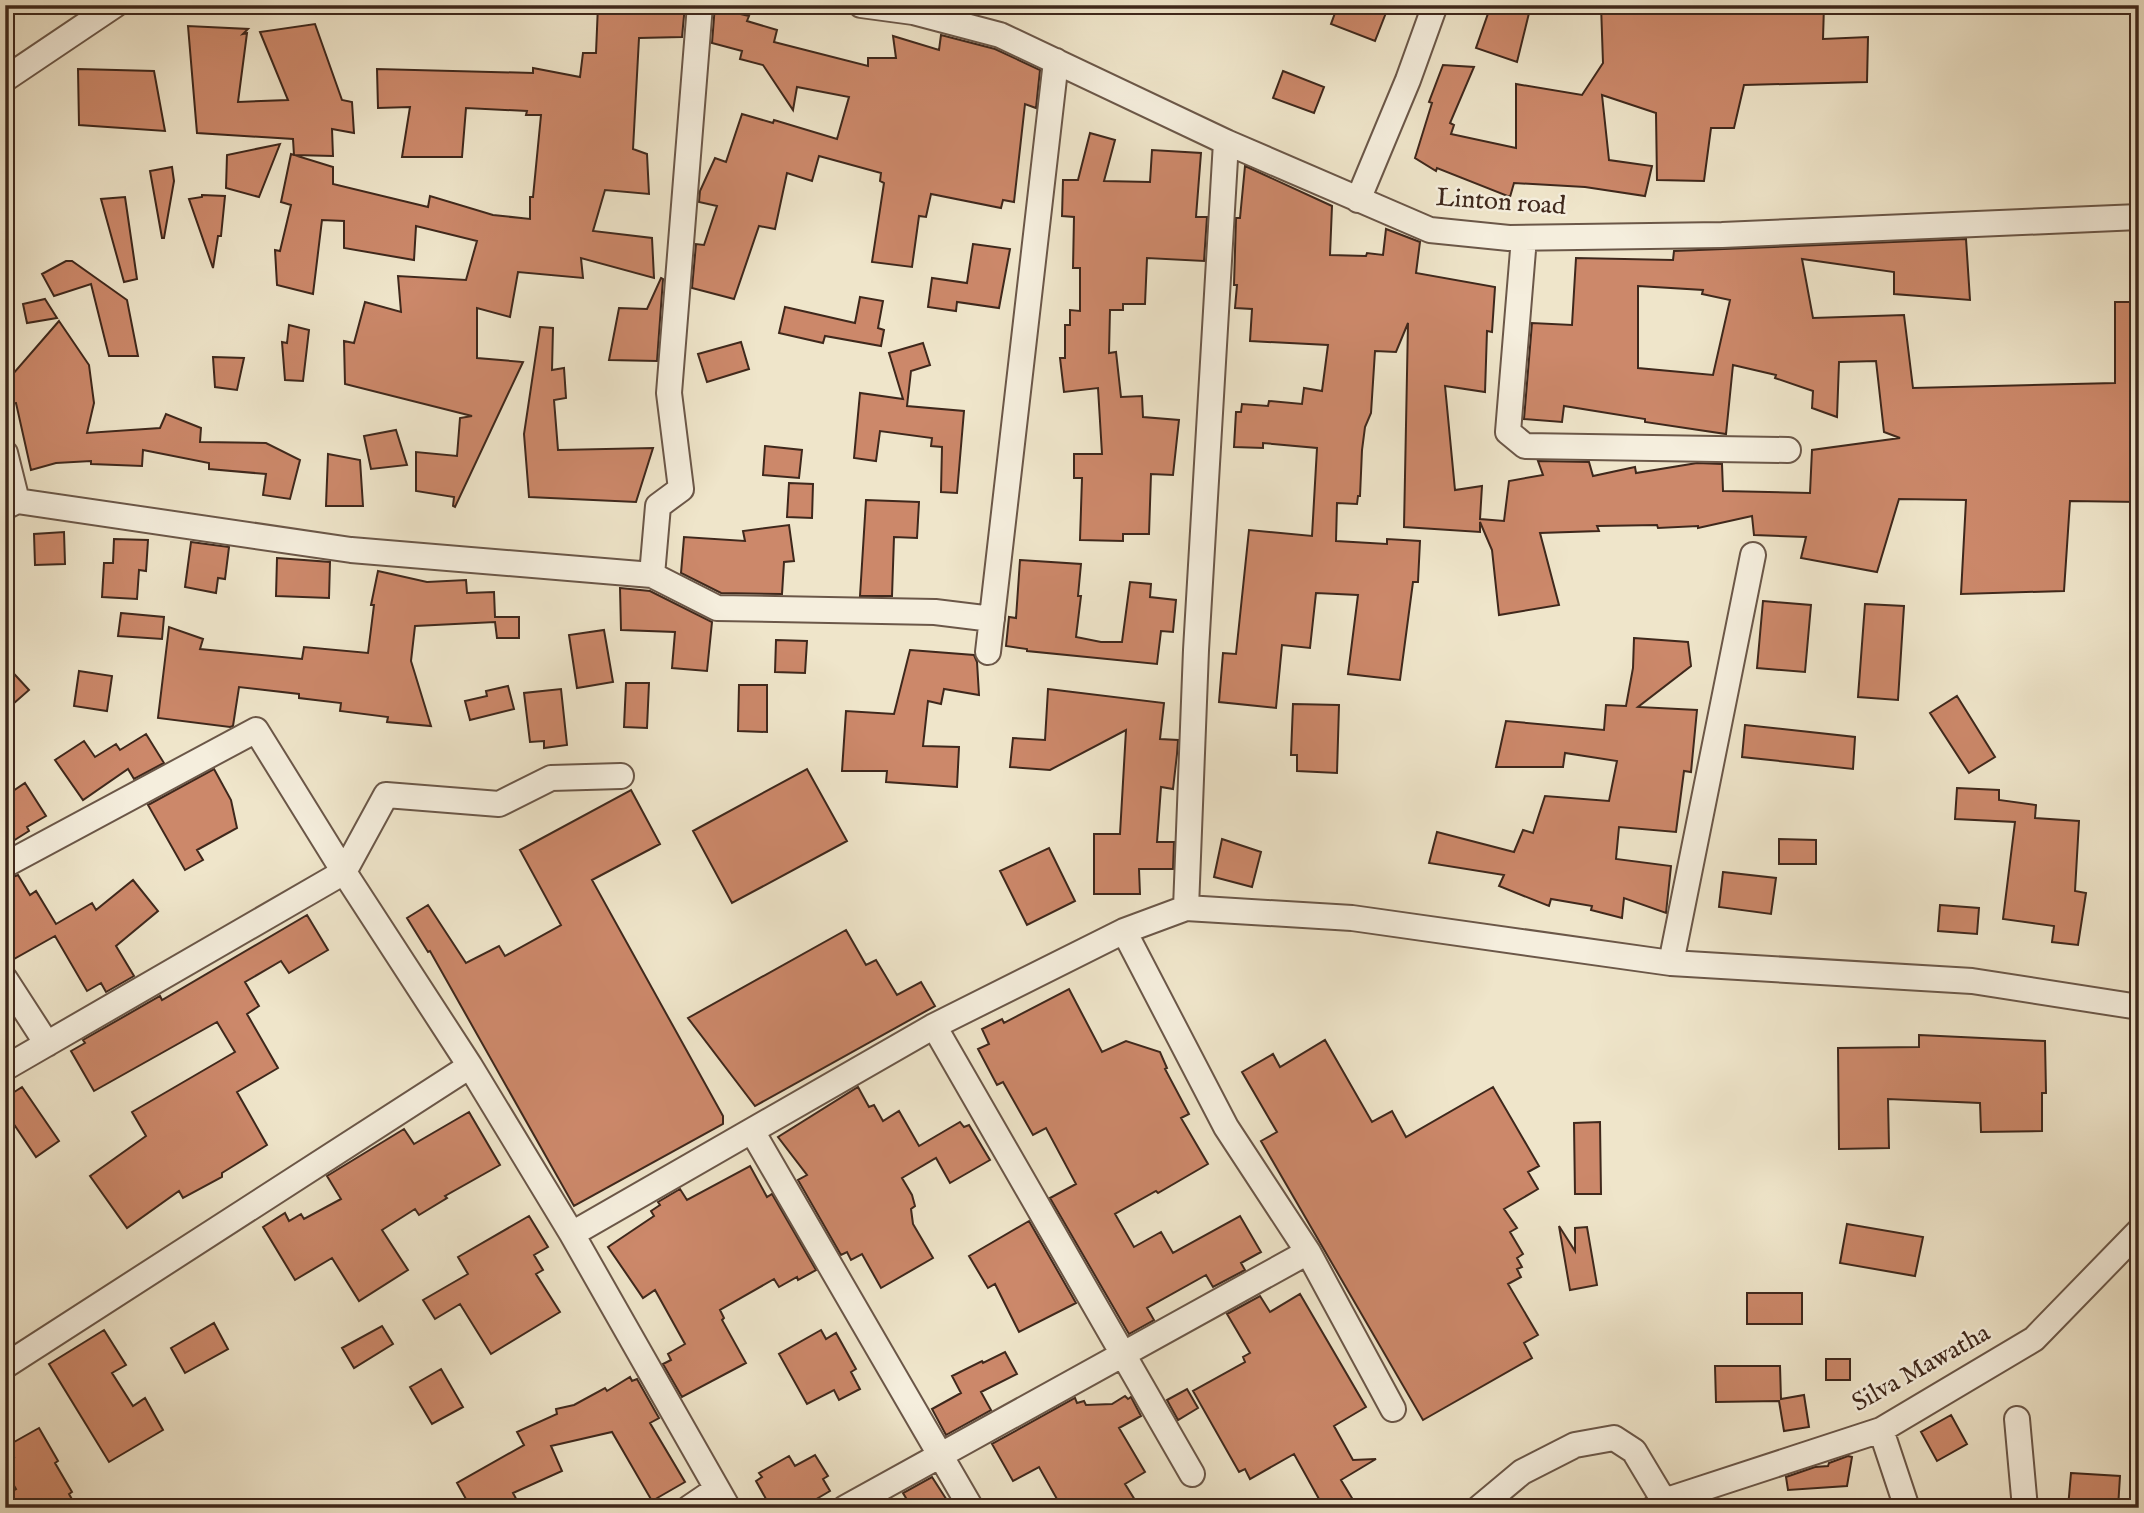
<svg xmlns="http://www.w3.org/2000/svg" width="2144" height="1513" font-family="'IM FELL English',serif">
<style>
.building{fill:#cc886a;stroke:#3f281c;stroke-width:2;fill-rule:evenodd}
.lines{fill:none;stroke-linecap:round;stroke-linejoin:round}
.street-casing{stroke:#6b5748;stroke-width:28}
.street{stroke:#f5eedd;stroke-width:24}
.labels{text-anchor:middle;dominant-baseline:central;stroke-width:5;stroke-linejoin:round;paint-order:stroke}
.street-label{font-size:26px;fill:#3f281c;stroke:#f5eedd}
</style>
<rect width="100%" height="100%" fill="#efe5ca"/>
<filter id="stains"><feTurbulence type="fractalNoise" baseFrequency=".00286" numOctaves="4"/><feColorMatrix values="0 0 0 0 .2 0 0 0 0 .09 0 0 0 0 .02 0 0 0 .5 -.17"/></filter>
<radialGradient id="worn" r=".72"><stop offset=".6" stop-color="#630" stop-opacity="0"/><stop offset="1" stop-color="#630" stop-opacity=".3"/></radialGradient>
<path class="building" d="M 598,5 L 685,5 L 682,37 L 639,38 L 633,149 L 647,154 L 649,194 L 605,190 L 593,231 L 652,238 L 654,278 L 581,258 L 583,278 L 518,272 L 510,317 L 477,308 L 477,358 L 523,362 L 455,507 L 453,506 L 454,497 L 416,491 L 416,452 L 457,456 L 460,418 L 472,416 L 345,384 L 344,341 L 354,343 L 365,302 L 401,312 L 398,276 L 466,280 L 477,241 L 416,226 L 414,260 L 344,248 L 344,221 L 322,220 L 313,294 L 277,285 L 275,250 L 280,251 L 291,205 L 281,202 L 291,154 L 333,167 L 333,184 L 428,207 L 430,196 L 493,215 L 530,219 L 530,197 L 533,197 L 541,115 L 526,115 L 527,111 L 466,108 L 462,157 L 402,157 L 410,107 L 378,108 L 377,69 L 533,73 L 533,68 L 580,77 L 583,53 L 596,53 Z
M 715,5 L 722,5 L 732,12 L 749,16 L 747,21 L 777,30 L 774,42 L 868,66 L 868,58 L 896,58 L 893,36 L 939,50 L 941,35 L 995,49 L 1040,70 L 1036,108 L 1025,104 L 1014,202 L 1003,200 L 1001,208 L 931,194 L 926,217 L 919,216 L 912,267 L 872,262 L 884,183 L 880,181 L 881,173 L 819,156 L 812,181 L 787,173 L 775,229 L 759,226 L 734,299 L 692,288 L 696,244 L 704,245 L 717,206 L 699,202 L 700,191 L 715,158 L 726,162 L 742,114 L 773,123 L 774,120 L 837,139 L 849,97 L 797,87 L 793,110 L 763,65 L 740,59 L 742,51 L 712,43 Z
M 1338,5 L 1389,5 L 1375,41 L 1331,24 Z
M 1491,5 L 1531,5 L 1517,62 L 1476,48 Z
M 1601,5 L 1824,5 L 1823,39 L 1868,37 L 1867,82 L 1744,85 L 1734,128 L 1711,128 L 1704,181 L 1657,180 L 1656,113 L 1602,95 L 1609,160 L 1652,166 L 1645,196 L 1585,187 L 1514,183 L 1510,197 L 1437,168 L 1436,171 L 1415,158 L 1432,103 L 1429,102 L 1443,65 L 1474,67 L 1450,123 L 1454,125 L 1451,134 L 1516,148 L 1516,84 L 1582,95 L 1603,63 Z
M 315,24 L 342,100 L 352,102 L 354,133 L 332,129 L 333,156 L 294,155 L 293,139 L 197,133 L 188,26 L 248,29 L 243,34 L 247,33 L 238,102 L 288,100 L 260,32 Z
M 78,69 L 154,71 L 165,131 L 79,125 Z
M 1283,71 L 1324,87 L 1314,113 L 1273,98 Z
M 1090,133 L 1115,140 L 1104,181 L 1150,182 L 1152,150 L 1201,153 L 1196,217 L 1207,217 L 1204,261 L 1147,258 L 1145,304 L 1123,304 L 1123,310 L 1110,310 L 1109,353 L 1116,352 L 1121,397 L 1142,396 L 1143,417 L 1179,420 L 1173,475 L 1151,474 L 1149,534 L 1123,534 L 1123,541 L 1080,540 L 1082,478 L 1074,478 L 1074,454 L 1102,454 L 1098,388 L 1064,392 L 1060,358 L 1065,358 L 1065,325 L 1070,325 L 1070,310 L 1080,311 L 1080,268 L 1073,268 L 1074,217 L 1062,216 L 1063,180 L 1078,180 Z
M 280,144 L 259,197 L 226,188 L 227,155 Z
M 1245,166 L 1332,206 L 1330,255 L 1366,256 L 1367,253 L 1383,255 L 1386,229 L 1420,242 L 1416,273 L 1495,287 L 1492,332 L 1487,331 L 1485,392 L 1445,386 L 1455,490 L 1482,486 L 1480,519 L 1504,521 L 1509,481 L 1543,475 L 1538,461 L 1589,462 L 1593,476 L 1635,467 L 1636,473 L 1697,463 L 1722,464 L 1723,491 L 1810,493 L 1812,450 L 1900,438 L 1884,432 L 1876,361 L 1839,362 L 1837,417 L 1812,408 L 1813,391 L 1775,378 L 1776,375 L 1733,365 L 1726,434 L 1645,422 L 1645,419 L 1564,406 L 1562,422 L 1524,419 L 1532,323 L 1572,325 L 1576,258 L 1673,260 L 1674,251 L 1966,239 L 1970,300 L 1894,294 L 1894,272 L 1802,259 L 1813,318 L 1904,315 L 1913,388 L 2115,383 L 2115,302 L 2139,302 L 2139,502 L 2070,501 L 2064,591 L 1961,594 L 1966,500 L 1899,499 L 1877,572 L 1801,558 L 1806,537 L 1754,535 L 1752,516 L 1698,528 L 1698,526 L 1658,528 L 1657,525 L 1597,526 L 1599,531 L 1540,533 L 1559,605 L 1499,615 L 1492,550 L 1480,522 L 1480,532 L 1404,527 L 1408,323 L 1396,352 L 1375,351 L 1371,413 L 1365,427 L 1362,450 L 1360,496 L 1358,496 L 1357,504 L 1337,503 L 1336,541 L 1387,544 L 1387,539 L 1420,541 L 1418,582 L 1413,582 L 1400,680 L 1348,674 L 1358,595 L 1316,593 L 1310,648 L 1282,645 L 1276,708 L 1219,702 L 1223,653 L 1236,654 L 1249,530 L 1312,536 L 1317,448 L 1263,443 L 1263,448 L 1234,447 L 1236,412 L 1241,412 L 1242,404 L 1268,406 L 1269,401 L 1302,404 L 1304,388 L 1322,391 L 1328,345 L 1250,341 L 1252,309 L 1235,308 L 1237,285 L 1234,285 L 1236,218 L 1240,218 ZM 1638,286 L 1703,290 L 1702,294 L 1730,300 L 1713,375 L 1638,368 Z
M 172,167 L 174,181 L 164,238 L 162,238 L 150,171 Z
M 202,195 L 225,196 L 221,236 L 218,236 L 213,268 L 189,199 L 202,197 Z
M 125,197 L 137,279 L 124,282 L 101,199 Z
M 973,244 L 1010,249 L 999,308 L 957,302 L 956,311 L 928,307 L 932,278 L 967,283 Z
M 66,261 L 72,261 L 127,300 L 138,356 L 109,356 L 91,284 L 54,296 L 42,274 Z
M 661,278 L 663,279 L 657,361 L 609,360 L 619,308 L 647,309 Z
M 860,297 L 883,301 L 878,328 L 884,330 L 881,346 L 825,336 L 823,343 L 779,333 L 785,307 L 855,323 Z
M 45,299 L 57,318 L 27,323 L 23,304 Z
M 59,321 L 89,365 L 94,403 L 87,433 L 160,428 L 166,414 L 201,428 L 200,442 L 266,443 L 300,460 L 290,499 L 263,495 L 266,474 L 209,469 L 209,463 L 143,450 L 142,466 L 91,464 L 91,461 L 56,463 L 31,470 L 16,403 L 5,404 L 5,383 Z
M 289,325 L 309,330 L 303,381 L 285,380 L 282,342 L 287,343 Z
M 540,327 L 553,328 L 552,370 L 564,368 L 566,398 L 554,400 L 558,450 L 653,448 L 636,502 L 529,497 L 524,434 Z
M 741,342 L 749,369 L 707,382 L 698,354 Z
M 923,343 L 930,365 L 911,371 L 907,406 L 964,411 L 957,493 L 941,492 L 942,447 L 931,446 L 932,438 L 880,431 L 876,461 L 854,458 L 860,393 L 903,399 L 889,353 Z
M 213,357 L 244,358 L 237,390 L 215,387 Z
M 396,430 L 407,465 L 371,469 L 364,436 Z
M 765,446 L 802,450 L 799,478 L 763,475 Z
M 328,454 L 360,460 L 363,506 L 326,506 Z
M 789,483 L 813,484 L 812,518 L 787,517 Z
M 866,500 L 919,502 L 917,538 L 894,537 L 892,596 L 860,596 Z
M 789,525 L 794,561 L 784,562 L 782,594 L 721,593 L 681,573 L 684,537 L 745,541 L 743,531 Z
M 64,532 L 65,564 L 35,565 L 34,534 Z
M 114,539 L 148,540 L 146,571 L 139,570 L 137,599 L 102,597 L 104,563 L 113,563 Z
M 191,542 L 229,547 L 225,579 L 218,578 L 216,593 L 185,587 Z
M 277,558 L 330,562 L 329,598 L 276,596 Z
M 1020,560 L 1081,564 L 1078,596 L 1081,596 L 1076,637 L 1101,642 L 1122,642 L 1130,582 L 1151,584 L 1150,597 L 1176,600 L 1173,632 L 1161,631 L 1157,664 L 1027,651 L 1027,649 L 1006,646 L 1009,617 L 1016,618 Z
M 378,571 L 427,582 L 466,580 L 467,593 L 494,592 L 495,617 L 519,617 L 519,638 L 497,638 L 495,622 L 415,626 L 411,661 L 431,726 L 387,722 L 388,717 L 340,711 L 341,703 L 299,698 L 299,694 L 239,687 L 233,726 L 230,727 L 158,718 L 169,627 L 203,639 L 200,649 L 302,659 L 304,647 L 368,653 L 374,605 L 371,605 Z
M 620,588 L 650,591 L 712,622 L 707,671 L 672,668 L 675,632 L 621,630 Z
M 1763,601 L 1811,605 L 1805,672 L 1757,668 Z
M 1865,604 L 1904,606 L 1898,700 L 1858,697 Z
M 121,613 L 164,617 L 162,639 L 118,636 Z
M 604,630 L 613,682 L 577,688 L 569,635 Z
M 1634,638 L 1688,642 L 1691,666 L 1638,707 L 1697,710 L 1691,772 L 1684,771 L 1676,832 L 1619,827 L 1616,859 L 1671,866 L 1666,913 L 1624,898 L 1622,918 L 1591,910 L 1592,906 L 1551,899 L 1549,906 L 1499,886 L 1504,875 L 1429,863 L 1437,832 L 1514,852 L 1523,830 L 1533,833 L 1545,796 L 1609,801 L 1617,761 L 1565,753 L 1563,767 L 1496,767 L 1506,721 L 1604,730 L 1606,705 L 1626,706 L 1633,668 Z
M 776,640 L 807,641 L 805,673 L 775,672 Z
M 910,650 L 974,655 L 977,662 L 979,695 L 944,689 L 941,704 L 928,701 L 923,746 L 959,747 L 957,787 L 886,782 L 887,771 L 842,771 L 846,711 L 894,714 Z
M 5,664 L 29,690 L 5,711 Z
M 79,671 L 112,676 L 107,711 L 74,706 Z
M 626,683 L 649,683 L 647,728 L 624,727 Z
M 739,685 L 767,685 L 767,732 L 738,731 Z
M 508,686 L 514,709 L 470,720 L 465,701 L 487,696 L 486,691 Z
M 561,689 L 567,745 L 544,748 L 544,741 L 530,742 L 524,693 Z
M 1048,689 L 1164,703 L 1160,739 L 1178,740 L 1177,754 L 1173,789 L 1161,787 L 1157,842 L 1174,842 L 1173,869 L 1139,869 L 1140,894 L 1094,894 L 1094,834 L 1120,834 L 1126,730 L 1050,770 L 1010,767 L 1013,738 L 1045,740 Z
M 1957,696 L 1995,757 L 1969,773 L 1930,713 Z
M 1293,704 L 1339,705 L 1337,773 L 1297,771 L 1297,755 L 1291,755 Z
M 1745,725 L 1855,737 L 1853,769 L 1742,757 Z
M 146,734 L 164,763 L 134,779 L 128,769 L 83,800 L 55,760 L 84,741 L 95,757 L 116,744 L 120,750 Z
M 214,769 L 231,800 L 237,828 L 197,850 L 203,860 L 185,870 L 148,805 Z
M 807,769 L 847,841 L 732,903 L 693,831 Z
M 25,783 L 46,816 L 27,827 L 29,831 L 5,846 L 5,793 L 7,795 Z
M 1957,788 L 1999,790 L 1999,800 L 2036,805 L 2035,818 L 2079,821 L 2075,891 L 2086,893 L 2078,945 L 2052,942 L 2054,926 L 2003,919 L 2015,822 L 1955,819 Z
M 631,790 L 660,844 L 592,880 L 723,1116 L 723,1124 L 574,1206 L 430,951 L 428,952 L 407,918 L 428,905 L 466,963 L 499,946 L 505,956 L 561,925 L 520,850 Z
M 1222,839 L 1261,852 L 1252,887 L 1214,877 Z
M 1779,839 L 1816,840 L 1816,864 L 1779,864 Z
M 1049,848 L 1075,901 L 1027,925 L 1000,871 Z
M 1723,872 L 1776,878 L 1771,914 L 1719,907 Z
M 18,875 L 30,895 L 36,891 L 56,924 L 92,903 L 96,910 L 133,880 L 158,911 L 116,946 L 134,976 L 106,992 L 101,983 L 87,991 L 55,936 L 5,964 L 5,880 Z
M 1940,905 L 1979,908 L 1977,934 L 1938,931 Z
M 307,915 L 328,950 L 289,973 L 281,961 L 245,982 L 259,1006 L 247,1014 L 278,1068 L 237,1092 L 267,1145 L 222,1173 L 222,1177 L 183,1198 L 179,1191 L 127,1228 L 90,1176 L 146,1136 L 132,1112 L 235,1052 L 217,1022 L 94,1091 L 71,1051 L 85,1043 L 83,1040 L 160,996 L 162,1000 Z
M 846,930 L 866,965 L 876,960 L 897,995 L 921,982 L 935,1006 L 755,1106 L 688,1018 Z
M 1069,989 L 1102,1052 L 1126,1041 L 1160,1052 L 1167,1068 L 1165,1069 L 1189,1114 L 1181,1118 L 1208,1164 L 1158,1193 L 1156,1191 L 1115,1214 L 1134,1247 L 1161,1232 L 1173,1253 L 1240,1216 L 1261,1252 L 1241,1263 L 1245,1270 L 1213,1287 L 1206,1275 L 1147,1308 L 1154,1320 L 1129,1334 L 1050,1198 L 1076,1184 L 1046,1128 L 1033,1135 L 1003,1082 L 997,1085 L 978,1049 L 989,1044 L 982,1029 L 1002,1019 L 1004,1023 Z
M 1919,1035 L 2045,1041 L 2046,1093 L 2042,1093 L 2042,1131 L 1981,1132 L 1980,1103 L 1888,1099 L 1889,1148 L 1839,1149 L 1838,1048 L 1919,1047 Z
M 1325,1040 L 1372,1122 L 1392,1111 L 1406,1137 L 1493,1087 L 1539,1166 L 1528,1172 L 1538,1189 L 1504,1209 L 1517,1228 L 1510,1232 L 1523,1254 L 1517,1258 L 1522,1267 L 1517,1269 L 1521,1277 L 1508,1284 L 1538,1335 L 1524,1343 L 1532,1358 L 1423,1420 L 1261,1141 L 1277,1132 L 1242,1072 L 1273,1054 L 1280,1067 Z
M 22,1087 L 59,1141 L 36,1157 L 5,1111 L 5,1098 Z
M 858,1087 L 869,1107 L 874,1105 L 883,1121 L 899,1111 L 919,1146 L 960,1122 L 964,1127 L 969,1125 L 990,1160 L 950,1183 L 936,1158 L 902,1178 L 912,1195 L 915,1206 L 911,1209 L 913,1224 L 933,1258 L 881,1288 L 862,1254 L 851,1260 L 847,1252 L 841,1255 L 798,1180 L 807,1175 L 778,1137 Z
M 469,1112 L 500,1165 L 445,1196 L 447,1198 L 419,1215 L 415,1209 L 382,1230 L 408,1270 L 359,1301 L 332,1258 L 295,1280 L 263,1227 L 285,1213 L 289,1221 L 301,1214 L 304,1219 L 341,1199 L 327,1176 L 404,1129 L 414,1144 Z
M 1600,1122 L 1601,1194 L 1575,1194 L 1574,1123 Z
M 750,1166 L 767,1197 L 772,1194 L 816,1270 L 798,1280 L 797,1277 L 779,1287 L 774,1279 L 720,1310 L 724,1318 L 722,1320 L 746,1363 L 682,1397 L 663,1364 L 671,1360 L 668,1354 L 685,1344 L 655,1290 L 643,1298 L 608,1247 L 654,1216 L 651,1211 L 660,1205 L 658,1202 L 680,1189 L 687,1200 Z
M 529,1216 L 548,1247 L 534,1255 L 543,1270 L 536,1274 L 560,1312 L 491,1354 L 460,1304 L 435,1319 L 423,1300 L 468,1274 L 458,1257 Z
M 1029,1221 L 1076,1303 L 1019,1332 L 995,1284 L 988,1288 L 969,1256 Z
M 1847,1224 L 1923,1237 L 1915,1276 L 1840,1263 Z
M 1559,1226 L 1575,1251 L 1575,1228 L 1587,1227 L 1597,1285 L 1570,1290 Z
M 1747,1293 L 1802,1293 L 1802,1324 L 1747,1324 Z
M 1300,1294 L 1366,1407 L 1334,1426 L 1353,1460 L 1376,1459 L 1341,1480 L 1358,1508 L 1324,1508 L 1294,1454 L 1250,1479 L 1245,1469 L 1239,1472 L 1193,1391 L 1245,1362 L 1243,1357 L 1250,1353 L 1227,1314 L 1260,1296 L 1270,1312 Z
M 214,1323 L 228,1349 L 185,1373 L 171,1348 Z
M 382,1326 L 393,1344 L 354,1368 L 342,1348 Z
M 104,1330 L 126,1365 L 112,1373 L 133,1406 L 145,1398 L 163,1430 L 109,1462 L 49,1364 Z
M 821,1330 L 826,1339 L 836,1333 L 856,1369 L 851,1372 L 860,1389 L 839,1400 L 834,1390 L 807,1404 L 779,1354 Z
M 1005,1352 L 1017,1374 L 981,1392 L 991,1410 L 946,1435 L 932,1409 L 961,1393 L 952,1376 L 982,1361 L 983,1363 Z
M 1826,1359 L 1850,1359 L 1850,1380 L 1826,1380 Z
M 1715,1366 L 1780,1366 L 1781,1399 L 1804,1395 L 1809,1427 L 1784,1431 L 1779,1401 L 1716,1402 Z
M 441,1369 L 463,1407 L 432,1424 L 410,1387 Z
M 630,1377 L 632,1381 L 637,1379 L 659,1418 L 650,1423 L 685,1482 L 652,1501 L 612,1432 L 551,1446 L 562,1471 L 513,1493 L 521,1508 L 471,1508 L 457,1483 L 524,1445 L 517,1432 L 557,1414 L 556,1409 L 574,1405 L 605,1388 L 607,1391 Z
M 1187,1389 L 1198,1408 L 1178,1420 L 1167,1400 Z
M 1125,1396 L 1128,1399 L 1131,1397 L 1141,1416 L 1119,1428 L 1145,1472 L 1125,1484 L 1140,1508 L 1062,1508 L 1039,1467 L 1013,1481 L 992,1444 L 1075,1398 L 1077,1403 L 1084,1401 L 1086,1405 L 1112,1404 Z
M 1951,1415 L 1967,1444 L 1937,1461 L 1921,1432 Z
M 39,1428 L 58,1461 L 55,1463 L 72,1492 L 69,1494 L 77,1508 L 5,1508 L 5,1495 L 16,1489 L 5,1470 L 5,1461 L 14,1457 L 7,1446 Z
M 815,1455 L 828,1476 L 823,1479 L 830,1491 L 801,1508 L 771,1508 L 756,1481 L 762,1477 L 759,1473 L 789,1456 L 795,1466 Z
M 1848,1456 L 1852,1457 L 1847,1486 L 1788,1490 L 1786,1477 L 1815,1467 L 1828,1466 L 1829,1463 Z
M 2071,1473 L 2120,1476 L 2118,1508 L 2068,1508 Z
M 932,1477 L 952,1508 L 912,1508 L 903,1493 Z"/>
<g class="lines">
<g class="street-casing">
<path id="street" d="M 861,5 L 913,12 L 1000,35 L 1226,142 L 1430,230 L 1509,238 L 1722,235 L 2139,217
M 5,79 L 115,5
M 1358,200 L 1408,80 L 1435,5
M 1524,238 L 1508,432 L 1525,446 L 1788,450
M 5,453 L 17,501
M 5,507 L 17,501 L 351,550 L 652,575 L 717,608 L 935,612 L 992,619
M 652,575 L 658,506 L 681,489 L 669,393 L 700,5
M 988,652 L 1056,61
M 5,865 L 256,730 L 344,872 L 470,1066 L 572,1234 L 728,1508
M 1186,908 L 1196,650 L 1226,142
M 1124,931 L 1226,1127 L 1308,1252 L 1393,1409
M 1671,963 L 1753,555
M 5,979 L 47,1044
M 934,1026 L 1192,1474
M 5,1068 L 344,872 L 386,795 L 499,804 L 551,778 L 621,776
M 752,1131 L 971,1508
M 572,1234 L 934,1026 L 1124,931 L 1186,908 L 1352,918 L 1671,963 L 1972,981 L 2139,1007
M 5,1366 L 470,1066
M 2017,1419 L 2025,1508
M 1881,1430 L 1907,1508
M 689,1508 L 717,1489
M 845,1508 L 1308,1252
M 1479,1508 L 1522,1472 L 1575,1445 L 1614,1438 L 1634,1451 L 1664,1501
M 1654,1508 L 1664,1501 L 1881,1430 L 2034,1339 L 2139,1231"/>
</g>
<use href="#street" class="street"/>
</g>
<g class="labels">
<g class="street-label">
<text transform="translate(1501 202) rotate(4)">Linton road</text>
<text transform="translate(1921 1368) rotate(-29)">Silva Mawatha</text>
</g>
</g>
<rect width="2144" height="1513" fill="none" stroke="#efe5ca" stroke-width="28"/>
<rect x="7" y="7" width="2130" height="1499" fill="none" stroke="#3f281c" stroke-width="3.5"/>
<rect x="14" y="14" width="2116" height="1485" fill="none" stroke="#3f281c" stroke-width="2"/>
<rect width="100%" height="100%" filter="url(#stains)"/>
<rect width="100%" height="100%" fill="url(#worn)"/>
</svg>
